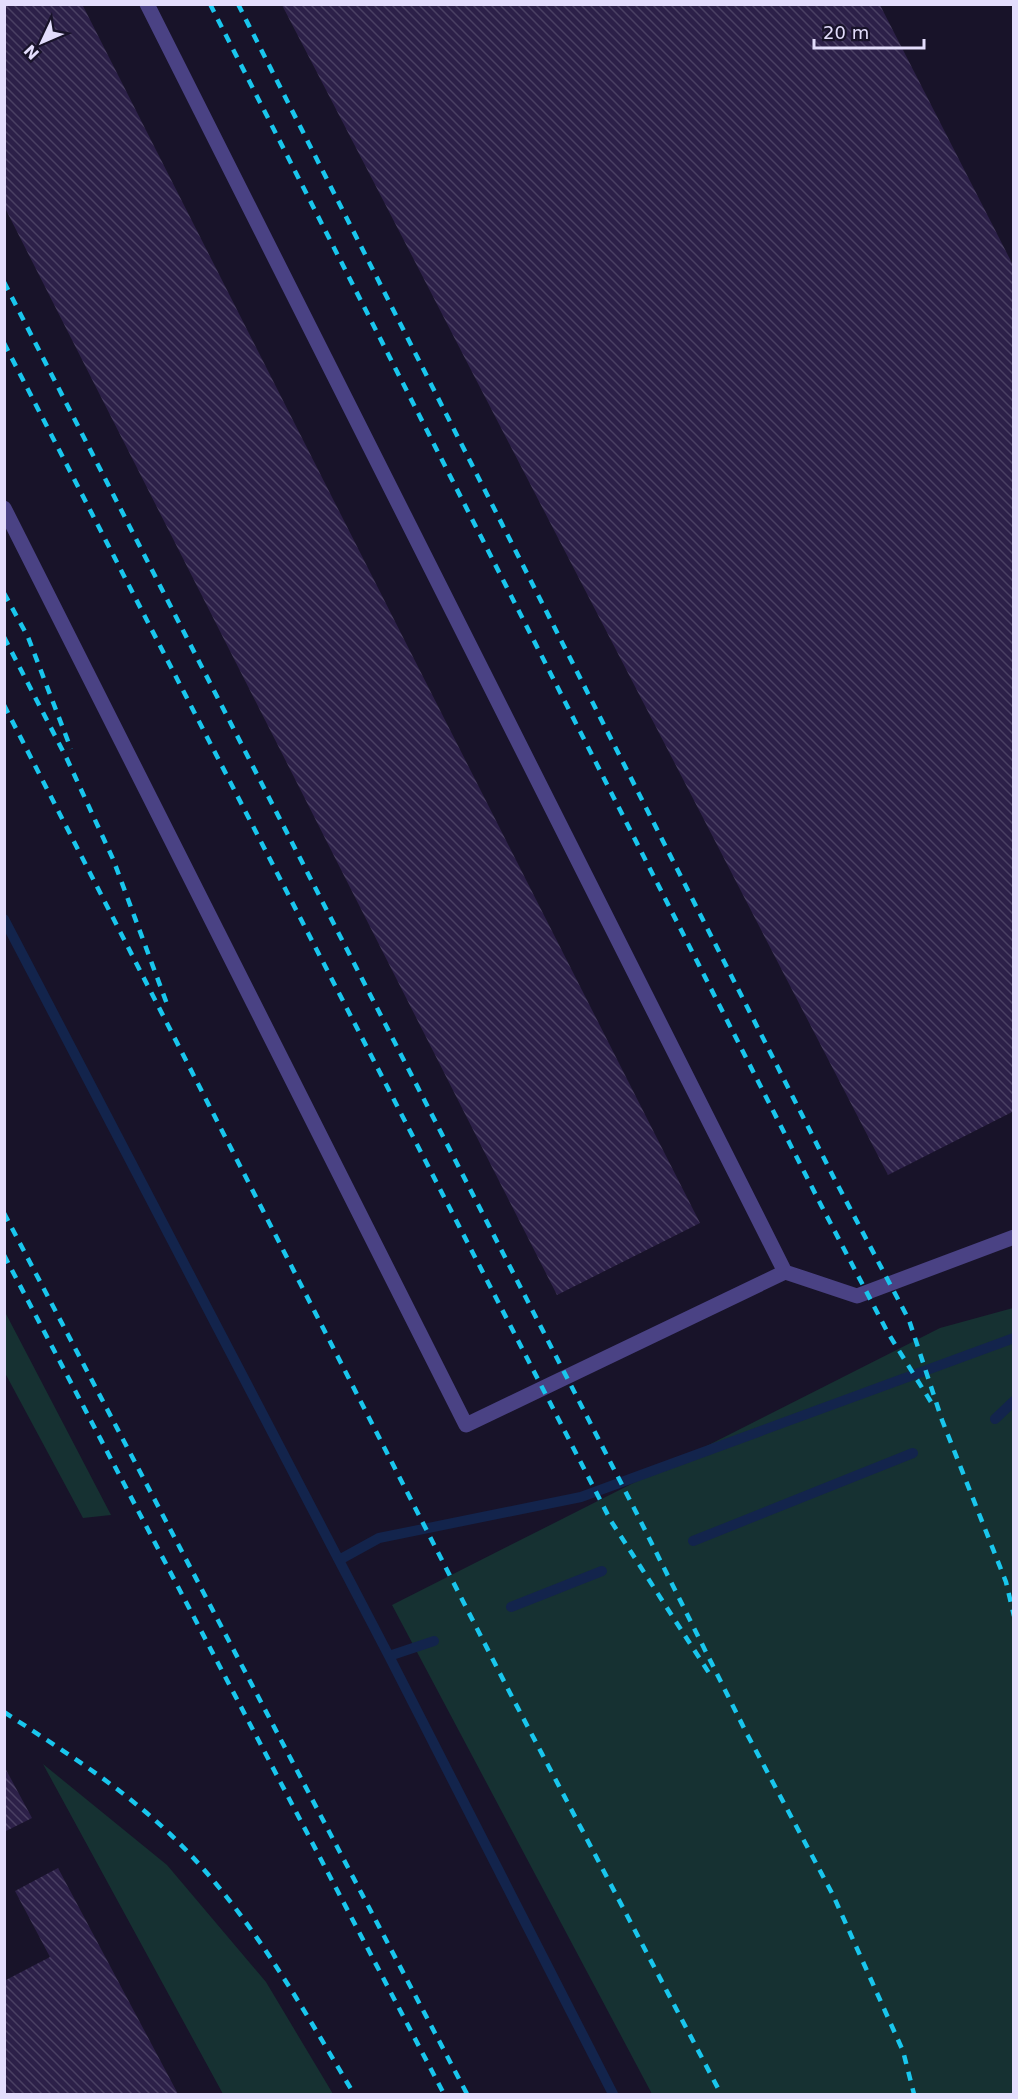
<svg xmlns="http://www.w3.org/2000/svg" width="1018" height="2099" font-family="'DejaVu Sans',sans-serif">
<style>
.grass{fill:#163132}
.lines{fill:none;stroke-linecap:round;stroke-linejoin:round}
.stream{stroke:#13244c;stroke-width:10}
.building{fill:url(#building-back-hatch)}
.lane{stroke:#4a4284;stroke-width:15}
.rail{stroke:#19c6ed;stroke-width:4.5;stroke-dasharray:9 8;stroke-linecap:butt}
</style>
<defs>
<pattern id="building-back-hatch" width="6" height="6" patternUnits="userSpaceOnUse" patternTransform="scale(1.5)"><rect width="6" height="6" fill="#2c2048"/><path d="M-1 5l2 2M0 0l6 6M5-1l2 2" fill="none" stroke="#4a4063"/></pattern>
</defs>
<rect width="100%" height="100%" fill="#181329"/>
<path class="grass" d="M 1013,1308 L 1013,2094 L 652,2094 L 392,1605 L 940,1328 Z
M 4,1312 L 5,1312 L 111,1515 L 83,1518 L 5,1373 Z
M 43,1764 L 167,1865 L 266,1982 L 333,2094 L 223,2094 Z"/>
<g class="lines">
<path class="stream" d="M 4,919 L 389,1656 L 613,2094
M 995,1419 L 1014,1401
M 693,1541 L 913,1453
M 339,1560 L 379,1538 L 581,1497 L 1014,1338
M 511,1607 L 602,1571
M 389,1656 L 434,1641"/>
</g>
<path class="building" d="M 4,4 L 82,4 L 700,1223 L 557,1295 L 4,206 Z
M 282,5 L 880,5 L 1014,267 L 1014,1111 L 888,1175 Z
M 4,1766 L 32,1818 L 4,1832 Z
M 58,1868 L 178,2094 L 4,2094 L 4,1981 L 50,1957 L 15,1891 Z"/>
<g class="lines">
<path class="lane" d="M 4,508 L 466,1425 L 785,1272 L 147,4
M 785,1272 L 857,1296 L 1014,1237"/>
<path class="rail" d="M 210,4 L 821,1205 L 888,1333 L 931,1402
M 238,4 L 834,1178 L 909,1320 L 942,1420 L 1006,1582 L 1014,1616
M 4,282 L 636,1512 L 747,1734 L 833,1895 L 903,2051 L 914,2094
M 4,343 L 611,1521 L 709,1673
M 4,593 L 28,637 L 71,749
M 4,637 L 67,759 L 113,859 L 167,1004
M 4,705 L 510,1693 L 721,2094
M 4,1213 L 467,2094
M 4,1255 L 444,2094
M 4,1712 C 62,1750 120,1786 170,1834 C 247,1908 300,2004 354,2094"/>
</g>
<rect width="1018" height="2099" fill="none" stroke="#e3ddfc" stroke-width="12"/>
<g transform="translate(42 42) rotate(226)" stroke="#181329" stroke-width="4.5" paint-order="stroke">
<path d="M0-4.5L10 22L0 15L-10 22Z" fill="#e3ddfc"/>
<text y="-9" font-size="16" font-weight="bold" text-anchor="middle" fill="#e3ddfc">N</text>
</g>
<path d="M814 39v9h110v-9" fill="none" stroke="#e3ddfc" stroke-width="3"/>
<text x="823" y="39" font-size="18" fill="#e3ddfc" stroke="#181329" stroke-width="4.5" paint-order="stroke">20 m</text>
</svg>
